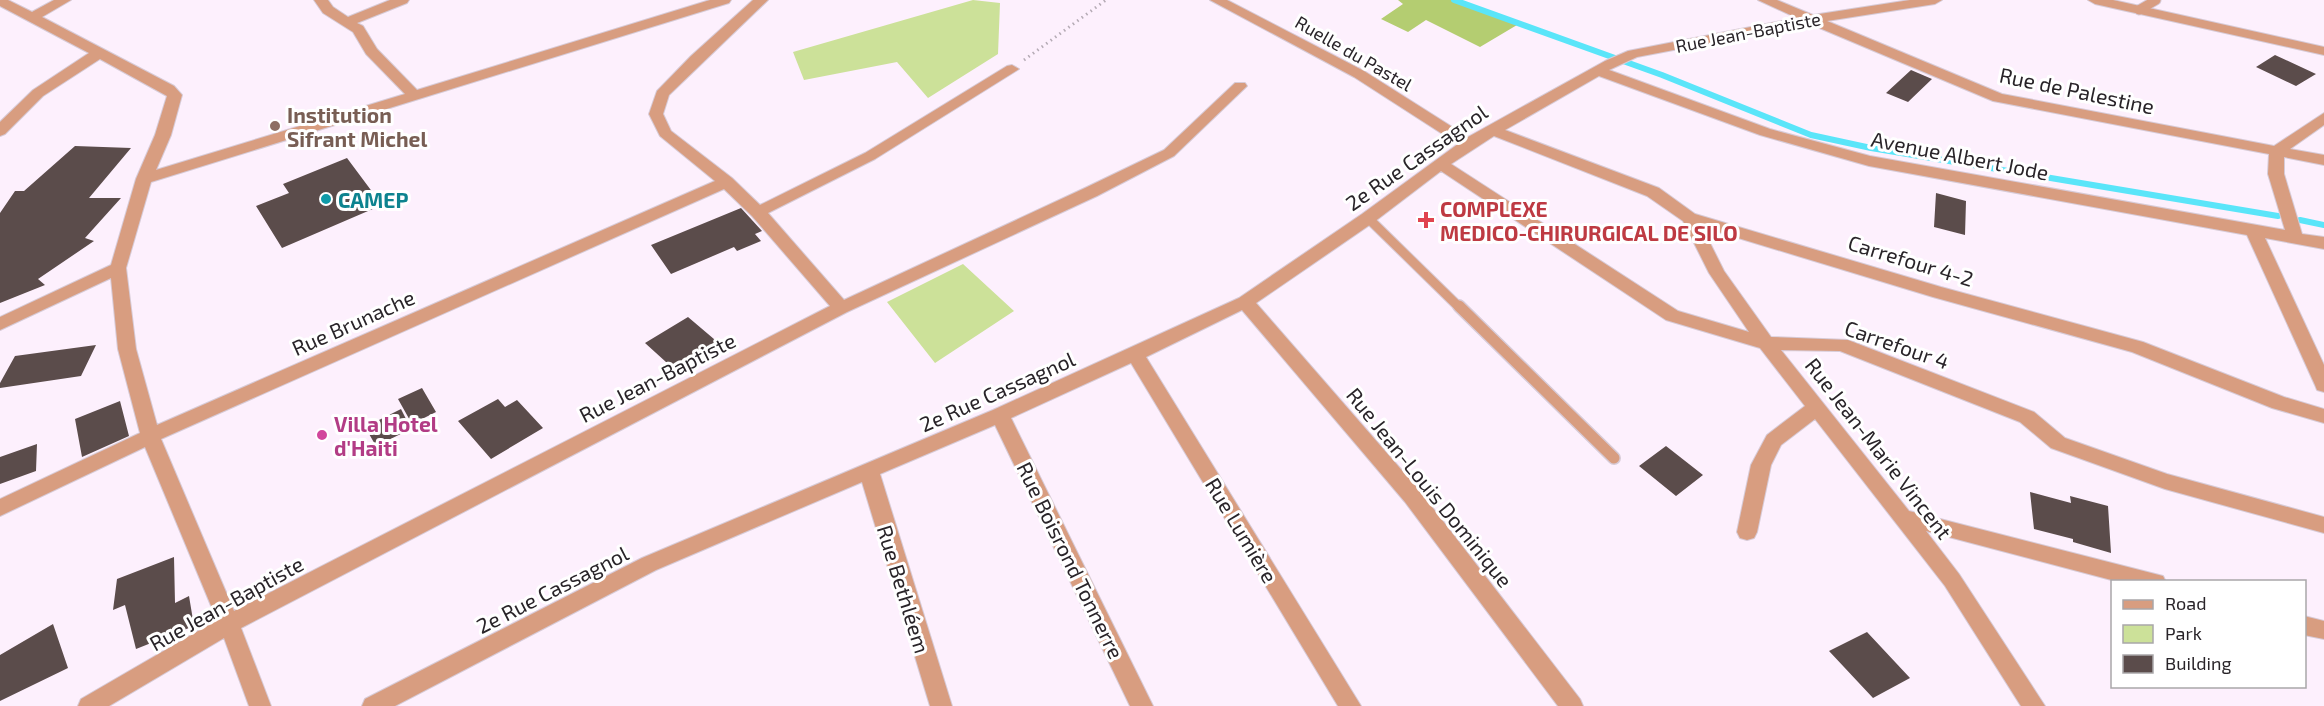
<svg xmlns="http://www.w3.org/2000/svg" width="2324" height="706" font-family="'Exo 2',sans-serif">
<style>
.green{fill:#cce199}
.forest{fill:#b4cd71}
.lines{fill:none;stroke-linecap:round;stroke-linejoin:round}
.stream{stroke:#5ae5f9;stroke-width:6}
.building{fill:#5b4c4b}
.lane-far1-casing{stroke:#d7cbd7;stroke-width:11}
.lane-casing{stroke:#d7cbd7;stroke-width:14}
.street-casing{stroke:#d7cbd7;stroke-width:2}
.path{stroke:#b5abb5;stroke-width:3;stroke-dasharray:1.5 4;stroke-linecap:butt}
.lane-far1{stroke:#d89d80;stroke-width:9}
.lane{stroke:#d89d80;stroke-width:11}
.street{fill:#d89d80;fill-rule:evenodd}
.education-dot{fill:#8d6e63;stroke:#fff;stroke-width:2}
.culture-dot{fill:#0f9aa8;stroke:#fff;stroke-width:2}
.health-dot{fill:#e0444e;stroke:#fff;stroke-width:2}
.hotel-dot{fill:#d1479c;stroke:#fff;stroke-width:2}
.labels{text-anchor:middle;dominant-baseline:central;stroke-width:6;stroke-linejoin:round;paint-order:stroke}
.far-street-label{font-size:18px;fill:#292429;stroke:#fff}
.street-label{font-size:21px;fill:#292429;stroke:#fff}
.education-label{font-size:21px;font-weight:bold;fill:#785e54;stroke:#fff;text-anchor:start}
.culture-label{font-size:21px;font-weight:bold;fill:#0d838f;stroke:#fff;text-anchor:start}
.health-label{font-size:21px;font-weight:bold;fill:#be3a42;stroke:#fff;text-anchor:start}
.hotel-label{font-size:21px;font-weight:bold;fill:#b23c85;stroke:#fff;text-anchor:start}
</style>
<rect width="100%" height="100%" fill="#fdf0fd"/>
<path class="green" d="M 973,0 L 1000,3 L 998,54 L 928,98 L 897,62 L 804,80 L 793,52 Z
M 963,264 L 1014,311 L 935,363 L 887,302 Z"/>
<path class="forest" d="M 1398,0 L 1452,0 L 1517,25 L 1480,47 L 1426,20 L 1408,32 L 1381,19 L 1403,4 Z"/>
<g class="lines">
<path class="stream" d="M 1454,0 L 1662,75 L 1811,135 L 1871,148 L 2278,216
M 2300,220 L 2324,225"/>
</g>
<path class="building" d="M 2275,55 L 2316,74 L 2296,86 L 2256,67 Z
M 1911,70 L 1932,79 L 1908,102 L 1886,93 Z
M 75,146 L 131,148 L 89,198 L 121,198 L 85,238 L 94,241 L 38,279 L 45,285 L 0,303 L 0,213 L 15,191 L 24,191 Z
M 347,158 L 382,205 L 282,248 L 256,206 L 289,193 L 283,184 Z
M 1936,193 L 1966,201 L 1965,235 L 1934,227 Z
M 741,208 L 762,231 L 755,234 L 761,241 L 737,251 L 734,247 L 671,274 L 651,245 Z
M 688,317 L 721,345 L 677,372 L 645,343 Z
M 96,345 L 81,376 L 0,388 L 0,383 L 15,356 Z
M 422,388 L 436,412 L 412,424 L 398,399 Z
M 498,399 L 505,407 L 517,400 L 543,428 L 491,459 L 458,421 Z
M 120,401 L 129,436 L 82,457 L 75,419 Z
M 401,409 L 411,429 L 376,446 L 365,427 Z
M 37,444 L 36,471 L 0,484 L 0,457 Z
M 1666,446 L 1703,475 L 1676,496 L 1639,466 Z
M 2030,492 L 2071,503 L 2070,496 L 2108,506 L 2111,553 L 2073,542 L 2073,539 L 2034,529 Z
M 174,557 L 175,603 L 189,596 L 194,626 L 136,649 L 125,605 L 113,610 L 117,579 Z
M 53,624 L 68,668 L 0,701 L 0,655 Z
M 1867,632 L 1910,678 L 1873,698 L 1829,651 Z"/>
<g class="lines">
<g class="lane-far1-casing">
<path id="lane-far1" d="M 2139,10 L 2156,0
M 1368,218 L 1460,308"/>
</g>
<g class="lane-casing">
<path id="lane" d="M 1459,306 L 1614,458"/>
</g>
<g class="street-casing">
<path id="street" d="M 0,0 L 8,0 L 32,12 L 54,0 L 71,0 L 42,17 L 174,86 L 182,95 L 171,135 L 156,170 L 405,94 L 366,54 L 353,32 L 323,13 L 314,0 L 328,0 L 333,7 L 348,17 L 390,0 L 409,0 L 407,3 L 357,23 L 363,26 L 377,49 L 417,90 L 710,0 L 731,0 L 729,3 L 151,182 L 126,268 L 136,349 L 157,425 L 715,181 L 660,136 L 649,114 L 657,91 L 691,56 L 753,0 L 768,0 L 669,95 L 663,114 L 671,131 L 732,178 L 760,205 L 865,153 L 1007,66 L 1012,65 L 1019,69 L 875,159 L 768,213 L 844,300 L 1085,188 L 1164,150 L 1235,83 L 1245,83 L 1247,86 L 1174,156 L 1097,196 L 847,312 L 241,628 L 271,706 L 249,706 L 224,638 L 109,706 L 78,706 L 81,699 L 217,620 L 145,447 L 0,516 L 0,499 L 140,433 L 118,349 L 111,278 L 0,330 L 0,317 L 111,265 L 136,179 L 155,135 L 167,96 L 100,59 L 43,96 L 5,134 L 0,136 L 0,122 L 33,90 L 89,53 L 0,6 ZM 724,189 L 752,216 L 830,306 L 234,611 L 161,439 Z
M 1210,0 L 1227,0 L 1364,71 L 1468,137 L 1605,61 L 1628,51 L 1797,18 L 1758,0 L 1777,0 L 1813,15 L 1910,0 L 1942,0 L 1935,4 L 1827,21 L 2002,94 L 2274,146 L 2324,113 L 2324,125 L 2290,149 L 2324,155 L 2324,165 L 2284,157 L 2284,174 L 2302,234 L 2324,237 L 2324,249 L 2265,238 L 2324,365 L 2324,392 L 2317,390 L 2315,385 L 2247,235 L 1869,166 L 1760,135 L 1599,76 L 1505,130 L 1659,188 L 1695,214 L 1941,287 L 2143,342 L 2284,397 L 2324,409 L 2324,423 L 2272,408 L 2132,352 L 1933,297 L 1702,227 L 1724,271 L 1771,337 L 1848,340 L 2034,412 L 2065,438 L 2167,474 L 2324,517 L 2324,533 L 2165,489 L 2051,448 L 2020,422 L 1840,351 L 1781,350 L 1909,511 L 2163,576 L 2166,582 L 2119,582 L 1926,531 L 1959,574 L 2045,706 L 2021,706 L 1945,586 L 1815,419 L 1781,445 L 1771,465 L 1757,532 L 1754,538 L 1747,540 L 1740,538 L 1737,532 L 1751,465 L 1767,435 L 1805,406 L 1760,348 L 1666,320 L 1441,171 L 1374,222 L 1256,303 L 1419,490 L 1580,699 L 1583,706 L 1558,706 L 1405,502 L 1242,310 L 1146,357 L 1361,706 L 1338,706 L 1131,363 L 1011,418 L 1153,706 L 1130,706 L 995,425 L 880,474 L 952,706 L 930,706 L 862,482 L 656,570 L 395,706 L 362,706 L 365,699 L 642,558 L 993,410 L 1239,298 L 1362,214 L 1458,144 L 1354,77 ZM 1810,24 L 1993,101 L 2269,154 L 2268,174 L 2285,230 L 1870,156 L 1770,129 L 1609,70 L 1637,57 ZM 1494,136 L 1647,196 L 1683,221 L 1709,273 L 1749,332 L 1678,311 L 1451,164 Z
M 2088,0 L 2113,0 L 2324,47 L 2324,55 L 2095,4 Z
M 2304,616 L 2324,621 L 2324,639 L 2304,635 Z"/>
</g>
<path class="path" d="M 1024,60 L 1106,0"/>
<use href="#lane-far1" class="lane-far1"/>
<use href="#lane" class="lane"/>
<use href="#street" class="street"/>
</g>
<circle class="education-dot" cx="275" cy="126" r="6"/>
<circle class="culture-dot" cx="326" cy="199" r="6"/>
<path class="health-dot" d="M1423 211h6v6h6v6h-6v6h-6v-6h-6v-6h6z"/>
<circle class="hotel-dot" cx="322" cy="435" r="6"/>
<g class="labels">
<g class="far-street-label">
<text transform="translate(1748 32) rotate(-11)">Rue Jean-Baptiste</text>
<text transform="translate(1354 53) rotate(30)">Ruelle du Pastel</text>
</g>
<g class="street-label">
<text transform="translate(2077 90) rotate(12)">Rue de Palestine</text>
<text transform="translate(1960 155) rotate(11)">Avenue Albert Jode</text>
<text transform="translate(1416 157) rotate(-35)">2e Rue Cassagnol</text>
<text transform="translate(1911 260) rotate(17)">Carrefour 4-2</text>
<text transform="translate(353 322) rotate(-24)">Rue Brunache</text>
<text transform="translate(1897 344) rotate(19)">Carrefour 4</text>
<text transform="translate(657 377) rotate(-27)">Rue Jean-Baptiste</text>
<text transform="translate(997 391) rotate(-24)">2e Rue Cassagnol</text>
<text transform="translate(1879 448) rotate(52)">Rue Jean-Marie Vincent</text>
<text transform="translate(1430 487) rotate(51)">Rue Jean-Louis Dominique</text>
<text transform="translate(1242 530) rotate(59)">Rue Lumière</text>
<text transform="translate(1071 560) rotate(64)">Rue Boisrond Tonnerre</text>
<text transform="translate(552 589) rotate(-27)">2e Rue Cassagnol</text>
<text transform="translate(904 589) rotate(73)">Rue Bethléem</text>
<text transform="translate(226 603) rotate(-29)">Rue Jean-Baptiste</text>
</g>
<g class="education-label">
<text x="287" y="114">Institution<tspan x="287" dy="24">Sifrant Michel</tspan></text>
</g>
<g class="culture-label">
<text x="338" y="199">CAMEP</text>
</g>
<g class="health-label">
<text x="1440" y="208">COMPLEXE<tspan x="1440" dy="24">MEDICO-CHIRURGICAL DE SILO</tspan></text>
</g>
<g class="hotel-label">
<text x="334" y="423">Villa Hotel<tspan x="334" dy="24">d'Haiti</tspan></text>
</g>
</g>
<rect x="2111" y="580" width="195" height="108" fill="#ffffff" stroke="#a9a7a9" stroke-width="1.5"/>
<rect x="2123" y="600" width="30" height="9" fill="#d89d80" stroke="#a9a7a9" stroke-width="1.5"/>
<text x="2165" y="610" font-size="18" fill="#292429">Road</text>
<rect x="2123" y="625" width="30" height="18" fill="#cce199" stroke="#a9a7a9" stroke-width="1.5"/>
<text x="2165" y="640" font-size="18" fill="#292429">Park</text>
<rect x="2123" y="655" width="30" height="18" fill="#5b4c4b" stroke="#a9a7a9" stroke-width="1.5"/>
<text x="2165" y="670" font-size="18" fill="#292429">Building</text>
</svg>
